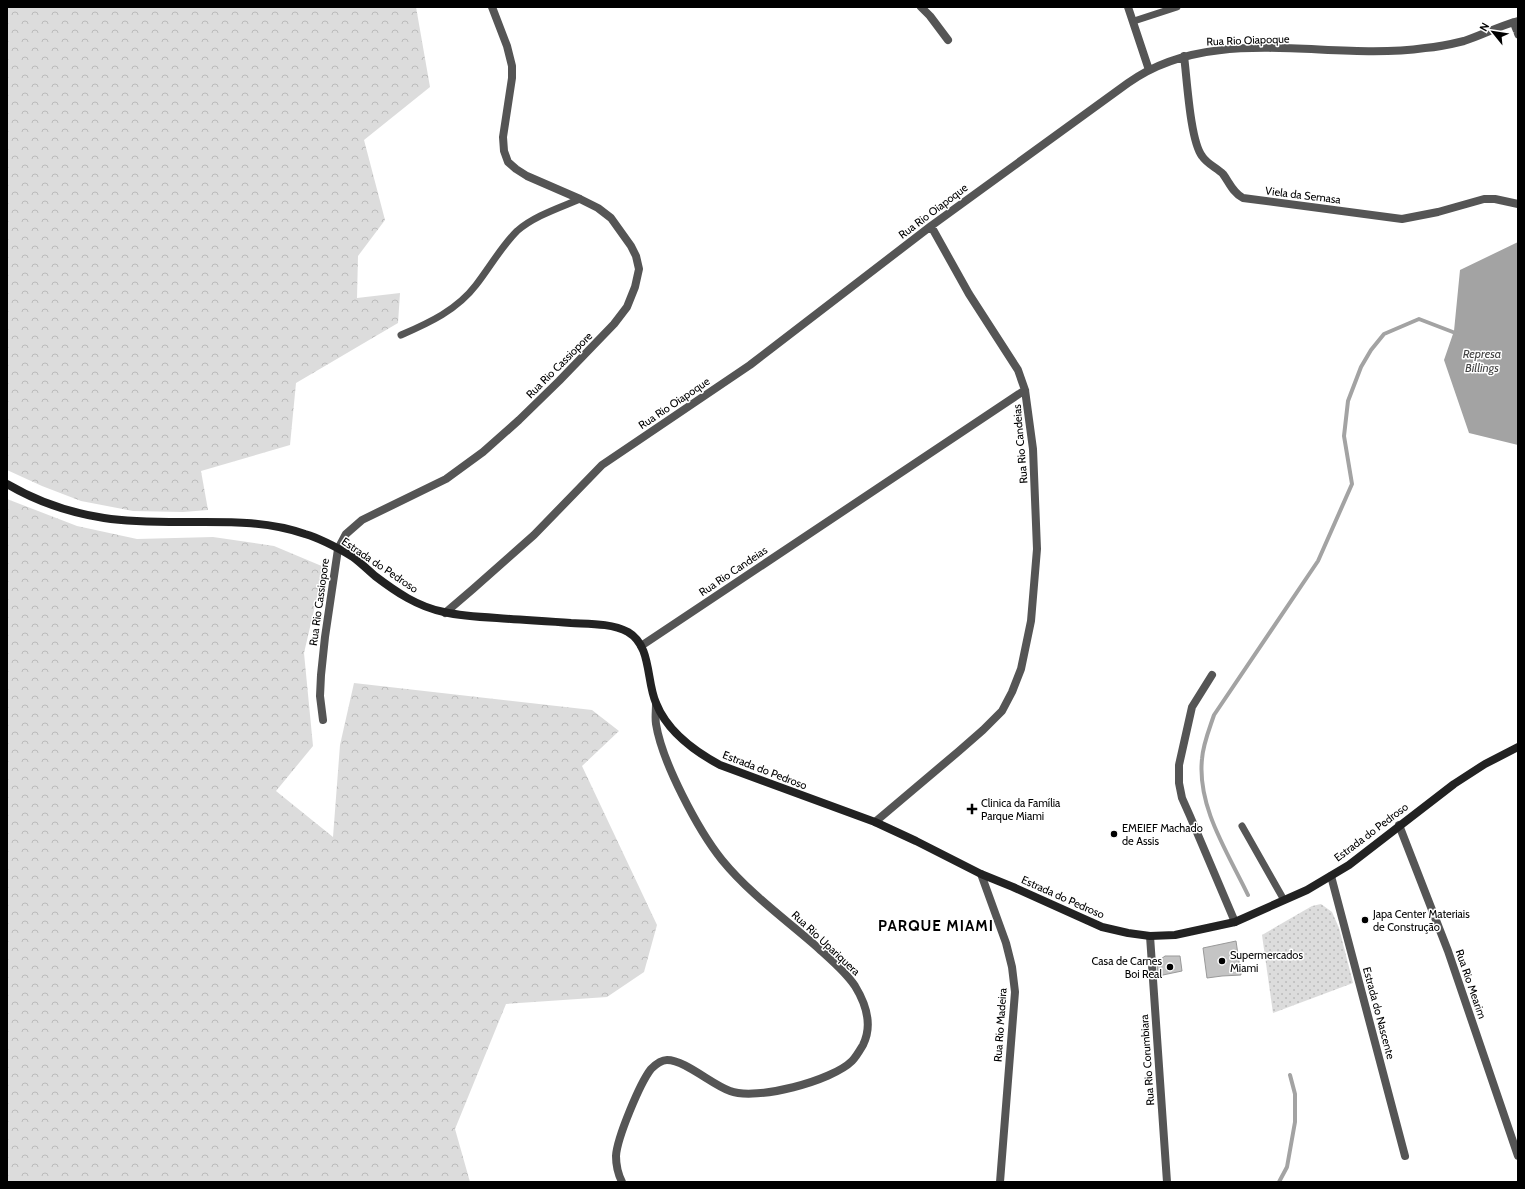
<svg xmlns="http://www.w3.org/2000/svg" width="1525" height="1189" font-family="Cabin,sans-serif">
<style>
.forest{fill:url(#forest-crowns)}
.park{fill:url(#park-dots)}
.water{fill:#a3a3a3}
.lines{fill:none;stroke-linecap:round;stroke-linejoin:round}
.stream{stroke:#a3a3a3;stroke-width:4}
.building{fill:#c4c4c4;stroke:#999}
.service{stroke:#555;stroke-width:7}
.minor{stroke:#555;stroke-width:8}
.secondary{stroke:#222;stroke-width:8}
.poi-dot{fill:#000;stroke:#fff;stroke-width:1.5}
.labels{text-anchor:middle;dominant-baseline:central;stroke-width:3;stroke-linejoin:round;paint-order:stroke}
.street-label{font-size:11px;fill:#000;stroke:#fff}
.poi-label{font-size:11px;fill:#000;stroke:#fff;text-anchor:start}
.water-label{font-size:12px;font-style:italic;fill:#444;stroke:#fff}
.district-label{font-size:15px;font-weight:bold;letter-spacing:1px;fill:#000;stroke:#fff}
</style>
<defs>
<pattern id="forest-crowns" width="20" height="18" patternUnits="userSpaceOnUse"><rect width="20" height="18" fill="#dcdcdc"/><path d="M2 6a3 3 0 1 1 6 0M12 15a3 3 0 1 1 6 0" fill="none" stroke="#bbb"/></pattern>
<pattern id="park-dots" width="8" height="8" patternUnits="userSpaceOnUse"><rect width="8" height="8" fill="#dcdcdc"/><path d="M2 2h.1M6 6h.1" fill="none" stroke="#bbb" stroke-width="1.8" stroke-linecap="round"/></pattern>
</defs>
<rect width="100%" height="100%" fill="#fff"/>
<path class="forest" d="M 7,7 L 416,7 L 430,87 L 364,140 L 385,220 L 358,256 L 357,298 L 400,293 L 398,323 L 296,383 L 290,445 L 201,471 L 208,510 L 183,512 L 133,511 L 81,501 L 42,486 L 7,470 Z
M 7,499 L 77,526 L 137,539 L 213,537 L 274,546 L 324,567 L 304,653 L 313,746 L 276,791 L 333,837 L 340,745 L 354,683 L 592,710 L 619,731 L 582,766 L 657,925 L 644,972 L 607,997 L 506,1004 L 455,1129 L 470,1182 L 7,1182 Z"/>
<path class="park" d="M 1321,904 L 1332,912 L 1339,928 L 1353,983 L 1273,1013 L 1262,935 L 1312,906 Z"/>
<path class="water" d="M 1518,242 L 1518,445 L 1469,433 L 1444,360 L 1454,331 L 1460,270 Z"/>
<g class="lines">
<path class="stream" d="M 1248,895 C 1228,853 1197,807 1202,759 C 1203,744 1209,730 1214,715 L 1318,561 L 1352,484 L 1344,436 L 1348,401 L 1361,367 L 1371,350 L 1384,334 L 1419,319 L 1458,334
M 1279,1182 L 1287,1167 L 1295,1122 L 1295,1094 L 1290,1075"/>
</g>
<path class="building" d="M 1236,941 L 1241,975 L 1222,976 L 1207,978 L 1203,948 Z
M 1165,956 L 1180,956 L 1182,971 L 1158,976 L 1157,962 Z"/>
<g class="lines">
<path class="service" d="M 1134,21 L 1177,7
M 1513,22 L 1518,35
M 401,335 C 429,323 457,310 476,285 C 490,267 501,247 517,231 C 534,216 559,208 580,199
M 1242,826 L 1284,900"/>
<path class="minor" d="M 921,7 L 930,16 L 948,40
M 1128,7 L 1149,70
M 1184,56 C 1187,78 1190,140 1202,156 C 1207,164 1217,168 1223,174 C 1229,182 1233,193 1243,198 L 1402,219 L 1438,212 L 1484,199 L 1495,199 L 1518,204
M 445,613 L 473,589 L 534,535 L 602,465 L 750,365 L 931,226 L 1128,83 C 1213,22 1328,62 1425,48 C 1437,47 1452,44 1464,41 C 1482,35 1499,26 1518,21
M 641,646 L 1025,390
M 1212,675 L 1192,707 L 1179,765 L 1179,783 L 1182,798 L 1190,816 L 1235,922
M 323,720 L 320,696 L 321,675 L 325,637 L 338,549 L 346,534 L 362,520 L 446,479 L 483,452 L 519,420 L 559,381 L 614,324 L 627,307 L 635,287 L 639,269 L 636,256 L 631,246 L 611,218 L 598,208 L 580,199 L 527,176 L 516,169 L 508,162 L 504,151 L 503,137 L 512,78 L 512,66 L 507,46 L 492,7
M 875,822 L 959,751 L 983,730 L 1002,711 L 1012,692 L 1021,669 L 1031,621 L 1037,549 L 1033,449 L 1025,390 L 1018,370 L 969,294 L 931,226
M 1399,825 L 1448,951 L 1518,1156
M 981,874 L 1006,943 L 1012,967 L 1015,992 L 1000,1182
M 1331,876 L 1405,1156
M 1150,936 L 1167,1182
M 622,1182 C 618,1174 616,1165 616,1156 C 617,1138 640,1083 651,1069 C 655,1065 661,1060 667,1060 C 685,1060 712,1085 730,1091 C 756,1101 832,1081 852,1061 C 856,1057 860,1050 863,1045 C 873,1025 866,1004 855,986 C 845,971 830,959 817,947 C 785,919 749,893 722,860 C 698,830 662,762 656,724 C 655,718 656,711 656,704"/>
<path class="secondary" d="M 7,484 C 36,501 71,513 104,518 C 130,522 156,522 182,522 C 224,522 265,520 305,534 C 322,539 338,548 353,557 C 361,563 368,570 375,576 C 396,592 418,607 444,612 C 461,616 479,617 497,618 C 522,620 546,621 571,623 C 589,624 611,623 628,632 C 652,646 646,681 656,703 C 667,731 694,751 720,765 L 875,822 L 916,841 L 981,874 L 1013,887 L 1102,927 L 1128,933 L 1150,936 L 1175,935 L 1235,922 L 1307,890 L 1349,865 L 1454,784 L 1485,764 L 1518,747"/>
</g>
<g class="poi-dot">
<path d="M970 803h4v4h4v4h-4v4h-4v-4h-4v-4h4z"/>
<circle cx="1114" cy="834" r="4"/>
<circle cx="1365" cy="920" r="4"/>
<circle cx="1222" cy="961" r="4"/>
<circle cx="1170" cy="967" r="4"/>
</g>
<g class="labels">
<g class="street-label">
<text transform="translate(1248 40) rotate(-2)">Rua Rio Oiapoque</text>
<text transform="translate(1303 195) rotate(7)">Viela da Semasa</text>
<text transform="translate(933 211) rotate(-37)">Rua Rio Oiapoque</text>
<text transform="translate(559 365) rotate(-45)">Rua Rio Cassiopore</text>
<text transform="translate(674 403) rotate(-34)">Rua Rio Oiapoque</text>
<text transform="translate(1020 444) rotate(-95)">Rua Rio Candeias</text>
<text transform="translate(380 565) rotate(34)">Estrada do Pedroso</text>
<text transform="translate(733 571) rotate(-34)">Rua Rio Candeias</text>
<text transform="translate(319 602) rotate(-82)">Rua Rio Cassiopore</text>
<text transform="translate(765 770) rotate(21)">Estrada do Pedroso</text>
<text transform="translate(1371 832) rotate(-37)">Estrada do Pedroso</text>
<text transform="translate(1063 897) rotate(24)">Estrada do Pedroso</text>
<text transform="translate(826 943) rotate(43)">Rua Rio Upariquera</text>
<text transform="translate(1471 984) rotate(71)">Rua Rio Mearim</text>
<text transform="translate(1379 1013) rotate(75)">Estrada do Nascente</text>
<text transform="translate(1000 1025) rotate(-86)">Rua Rio Madeira</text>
<text transform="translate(1147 1060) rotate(-94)">Rua Rio Corumbiara</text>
</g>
<g class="poi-label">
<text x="981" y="803">Clinica da Família<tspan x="981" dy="13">Parque Miami</tspan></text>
<text x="1122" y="828">EMEIEF Machado<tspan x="1122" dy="13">de Assis</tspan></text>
<text x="1373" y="914">Japa Center Materiais<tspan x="1373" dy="13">de Construção</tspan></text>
<text x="1230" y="955">Supermercados<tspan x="1230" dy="13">Miami</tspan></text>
<text x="1162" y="961" text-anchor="end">Casa de Carnes<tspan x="1162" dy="13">Boi Real</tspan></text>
</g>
<g class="water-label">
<text x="1482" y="353">Represa<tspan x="1482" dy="14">Billings</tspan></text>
</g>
<g class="district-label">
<text x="936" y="926">PARQUE MIAMI</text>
</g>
</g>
<rect width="1525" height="1189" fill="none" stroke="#000000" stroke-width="16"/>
<g transform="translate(1493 32) rotate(300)" stroke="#ffffff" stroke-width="3" paint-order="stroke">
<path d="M0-3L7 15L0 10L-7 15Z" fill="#000000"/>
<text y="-6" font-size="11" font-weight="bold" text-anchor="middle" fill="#000000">N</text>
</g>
</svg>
